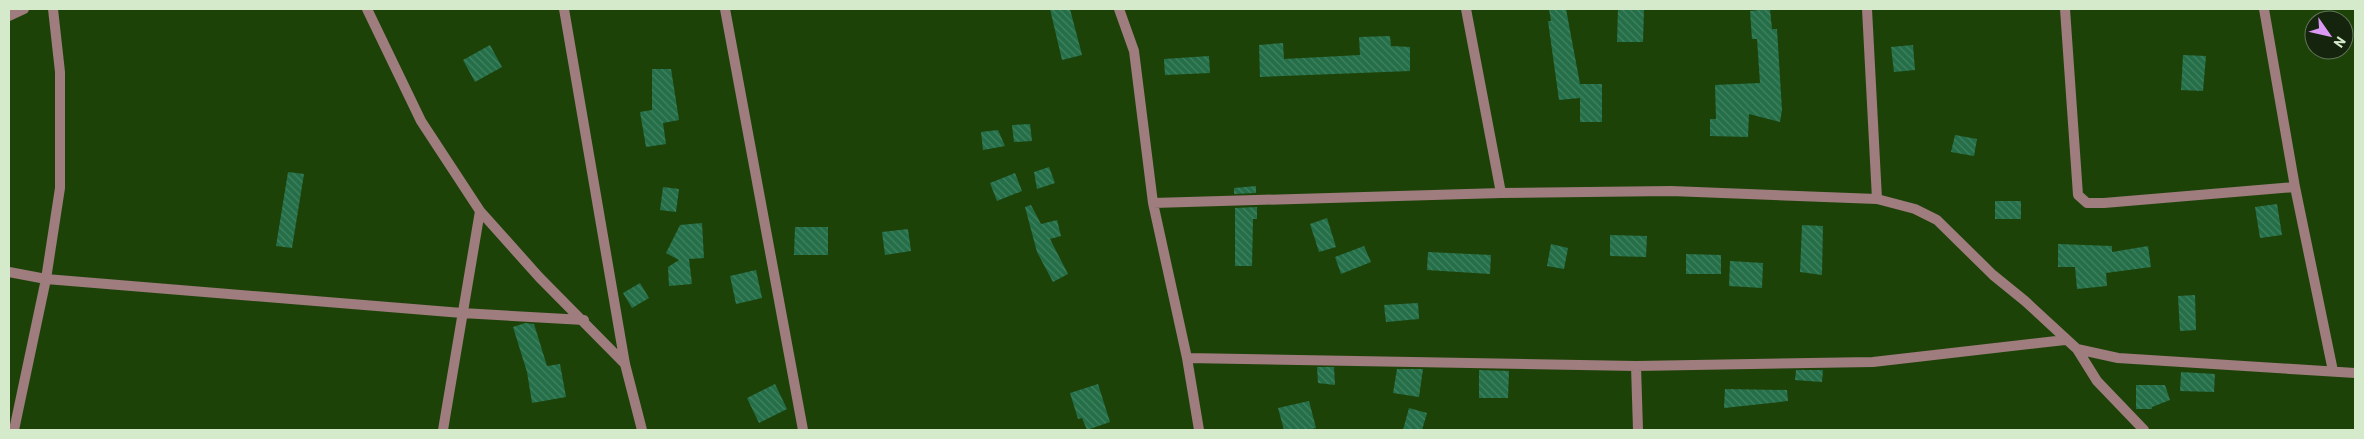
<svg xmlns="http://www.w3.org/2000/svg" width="2364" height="439" font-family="Barlow,sans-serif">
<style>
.building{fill:url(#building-back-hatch)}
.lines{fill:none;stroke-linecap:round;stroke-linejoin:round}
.street{stroke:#9f7c7d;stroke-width:10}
</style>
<defs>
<pattern id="building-back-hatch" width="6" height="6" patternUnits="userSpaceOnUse" patternTransform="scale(1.25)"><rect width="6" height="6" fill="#246e48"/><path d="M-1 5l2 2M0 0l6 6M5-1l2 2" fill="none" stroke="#438361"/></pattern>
</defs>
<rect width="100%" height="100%" fill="#1d4208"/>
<path class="building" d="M 1050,9 L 1070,9 L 1082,55 L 1062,60 Z
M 1549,9 L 1566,9 L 1580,84 L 1602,84 L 1602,122 L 1580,122 L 1580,98 L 1559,100 L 1548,21 L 1551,21 Z
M 1618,9 L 1644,9 L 1643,42 L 1617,42 Z
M 1770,9 L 1772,29 L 1777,29 L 1782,110 L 1780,122 L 1749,114 L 1748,137 L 1710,136 L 1710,119 L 1716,119 L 1715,85 L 1760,83 L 1757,39 L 1752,39 L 1750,11 Z
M 1390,36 L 1391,46 L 1410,47 L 1410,71 L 1260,77 L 1259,45 L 1283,43 L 1284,59 L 1360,55 L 1359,37 Z
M 490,45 L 502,67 L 475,82 L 463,60 Z
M 1913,45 L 1915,70 L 1894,72 L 1891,47 Z
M 2183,55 L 2206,56 L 2203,91 L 2181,90 Z
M 1209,56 L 1210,73 L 1165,75 L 1164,59 Z
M 652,69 L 671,69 L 679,120 L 663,123 L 666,144 L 646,147 L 640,112 L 652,110 Z
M 1030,124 L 1032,141 L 1014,142 L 1012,125 Z
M 998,130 L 1005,146 L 983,150 L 981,132 Z
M 1955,135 L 1977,139 L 1974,156 L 1951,152 Z
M 1049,167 L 1055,183 L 1037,189 L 1034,172 Z
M 288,172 L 304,174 L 292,248 L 276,246 Z
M 1015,173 L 1022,191 L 997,201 L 990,183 Z
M 1256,186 L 1256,193 L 1234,194 L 1234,188 Z
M 663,187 L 679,189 L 676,212 L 660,210 Z
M 1995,201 L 2021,201 L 2021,219 L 1995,219 Z
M 2277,204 L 2282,235 L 2260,238 L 2255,207 Z
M 1031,205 L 1041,224 L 1057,220 L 1061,236 L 1050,239 L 1068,274 L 1053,282 L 1037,252 L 1025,207 Z
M 1257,207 L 1257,219 L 1253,219 L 1252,266 L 1235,266 L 1235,208 Z
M 1327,218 L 1336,247 L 1319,252 L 1310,224 Z
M 702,223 L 704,258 L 689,259 L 692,284 L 669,286 L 668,267 L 679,260 L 666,253 L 680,225 Z
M 1802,225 L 1823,226 L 1822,275 L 1800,272 Z
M 795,227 L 828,227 L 828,255 L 794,255 Z
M 908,229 L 911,251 L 885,255 L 882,232 Z
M 1610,235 L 1647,236 L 1646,257 L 1610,256 Z
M 1551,244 L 1568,248 L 1564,269 L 1547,266 Z
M 2058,244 L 2112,246 L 2112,252 L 2148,246 L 2151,267 L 2106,273 L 2107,286 L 2077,289 L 2075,267 L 2058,267 Z
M 1364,246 L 1371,262 L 1341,274 L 1335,257 Z
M 1428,252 L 1491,255 L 1490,274 L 1427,270 Z
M 1686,254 L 1721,255 L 1721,274 L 1686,274 Z
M 1730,261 L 1763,263 L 1762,288 L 1729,286 Z
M 756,270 L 762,298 L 736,304 L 730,276 Z
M 640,283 L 649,298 L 632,308 L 623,293 Z
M 2195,295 L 2196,330 L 2180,331 L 2178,296 Z
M 1418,303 L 1419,319 L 1386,322 L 1384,305 Z
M 525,323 L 534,324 L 547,366 L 560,364 L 566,397 L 532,403 L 527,372 L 513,327 Z
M 1317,367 L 1334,367 L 1335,385 L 1318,383 Z
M 1397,369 L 1423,369 L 1419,397 L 1393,393 Z
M 1479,370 L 1509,371 L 1508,398 L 1479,398 Z
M 1796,370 L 1823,370 L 1822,382 L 1795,380 Z
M 2181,372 L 2215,374 L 2214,392 L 2180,391 Z
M 775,384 L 787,409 L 759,423 L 747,398 Z
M 1098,384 L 1110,422 L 1087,430 L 1082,418 L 1078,419 L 1070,393 Z
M 2136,385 L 2165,385 L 2170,400 L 2152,407 L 2152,409 L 2136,409 Z
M 1725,389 L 1787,390 L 1788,401 L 1724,408 Z
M 1309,401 L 1316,428 L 1305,430 L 1284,430 L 1278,408 Z
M 1409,408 L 1427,413 L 1422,430 L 1403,430 Z"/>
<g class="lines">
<path class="street" d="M 367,9 L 421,121 L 480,211 L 539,277 L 625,364
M 564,9 L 625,364 L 642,430
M 725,9 L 803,430
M 1119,9 L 1134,51 L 1153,203 L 1187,358 L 1199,430
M 1466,9 L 1501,193
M 1867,9 L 1877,199
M 2065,9 L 2078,195 L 2087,203 L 2104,203 L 2295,187
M 2264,9 L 2295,187 L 2333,371
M 9,16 L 24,9
M 1153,203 L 1501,193 L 1671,191 L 1877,199 L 1915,209 L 1937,220 L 1993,275 L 2025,301 L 2077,349 L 2118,358 L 2355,373
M 9,272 L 46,279 L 462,313 L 584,320
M 2077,349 L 2097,381 L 2144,430
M 1187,358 L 1636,366 L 1873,362 L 2065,340
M 1636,366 L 1638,430
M 14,430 L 46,279 L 60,188 L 60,72 L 53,9
M 443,430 L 480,211"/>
</g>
<rect width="2364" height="439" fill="none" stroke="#d4eacb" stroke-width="20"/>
<g transform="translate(2329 35) rotate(124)"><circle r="24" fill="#14240d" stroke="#617359"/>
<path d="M0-4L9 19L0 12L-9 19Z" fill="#dc99f4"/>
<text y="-8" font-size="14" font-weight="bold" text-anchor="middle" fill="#d4eacb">N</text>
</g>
</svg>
